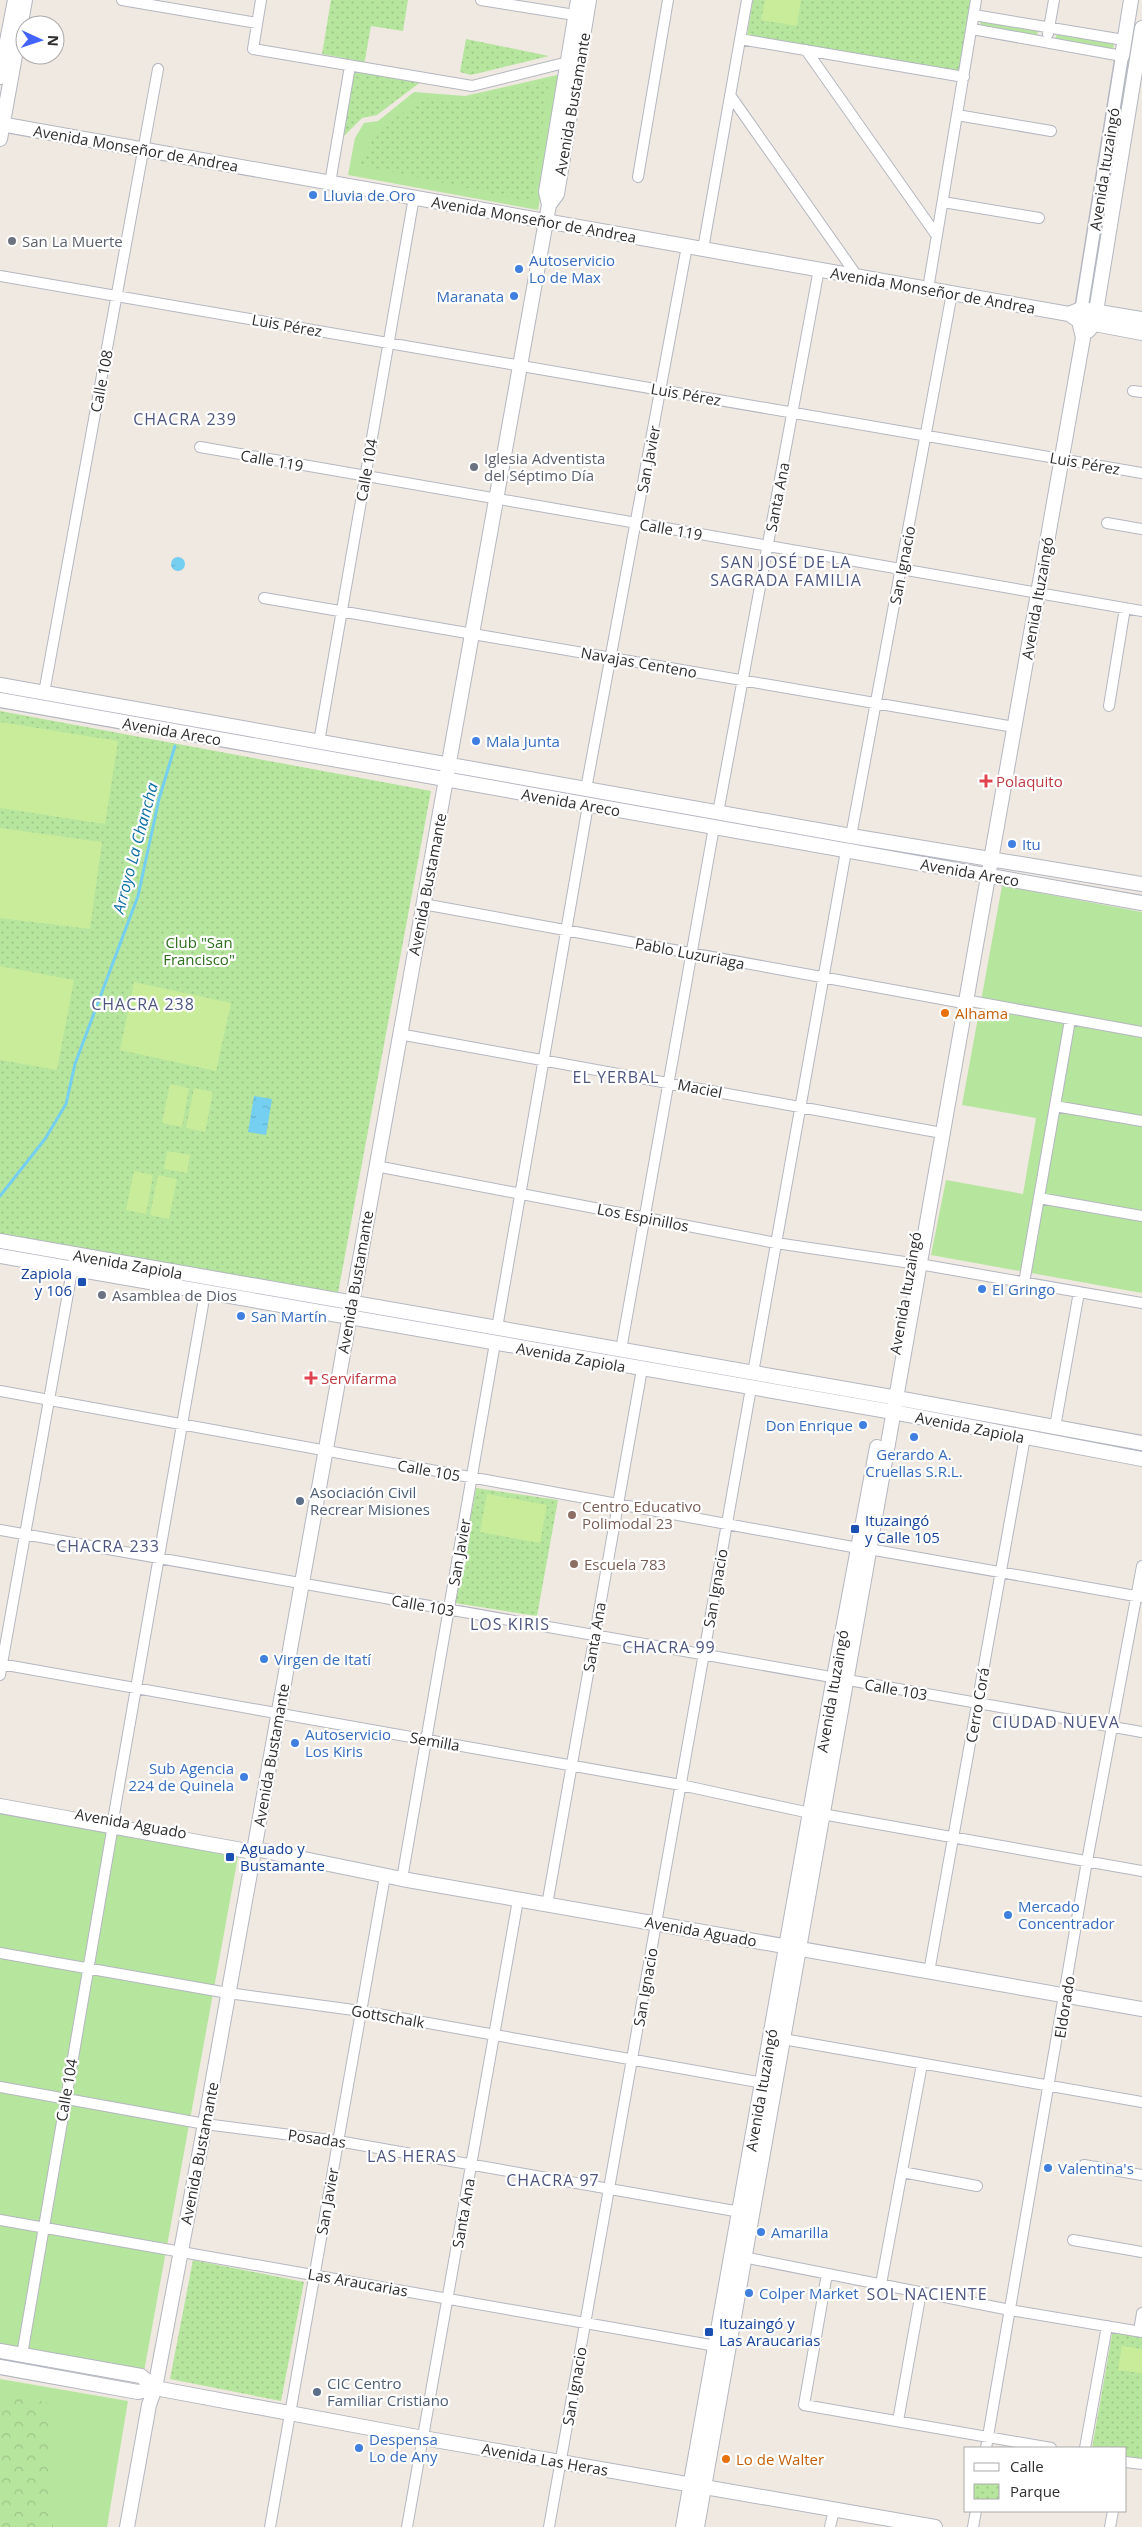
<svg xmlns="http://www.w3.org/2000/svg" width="1142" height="2527" font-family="'Open Sans',sans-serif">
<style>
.grass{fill:#b6e59e}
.forest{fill:url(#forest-crowns)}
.park{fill:url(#park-dots)}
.pitch{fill:#c9ec9a}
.water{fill:url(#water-ripples)}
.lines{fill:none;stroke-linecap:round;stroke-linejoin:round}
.stream{stroke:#75cff0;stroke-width:3}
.minor-casing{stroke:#b4b7c1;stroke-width:12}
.tertiary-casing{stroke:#b4b7c1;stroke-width:15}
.secondary-casing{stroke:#b4b7c1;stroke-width:16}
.minor{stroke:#fff;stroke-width:10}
.tertiary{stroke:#fff;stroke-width:12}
.secondary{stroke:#fff;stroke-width:14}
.shop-dot{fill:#3f7fe0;stroke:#fff;stroke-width:2}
.worship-dot{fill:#6b7280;stroke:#fff;stroke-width:2}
.health-dot{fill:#e0444e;stroke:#fff;stroke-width:2}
.food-dot{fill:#e8710a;stroke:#fff;stroke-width:2}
.transit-dot{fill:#1a4fb4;stroke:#fff;stroke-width:2}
.service-dot{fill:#5c6f8a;stroke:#fff;stroke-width:2}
.education-dot{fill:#8d6e63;stroke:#fff;stroke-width:2}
.labels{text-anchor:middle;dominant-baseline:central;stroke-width:4.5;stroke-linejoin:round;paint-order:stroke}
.street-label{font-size:15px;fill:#2e2e2e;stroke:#fff}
.shop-label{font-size:15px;fill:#366cbe;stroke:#fff;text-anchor:start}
.worship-label{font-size:15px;fill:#5b616d;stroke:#fff;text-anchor:start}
.health-label{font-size:15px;fill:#be3a42;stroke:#fff;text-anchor:start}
.park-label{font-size:15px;fill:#2c6e1b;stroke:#fff}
.food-label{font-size:15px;fill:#c56008;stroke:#fff;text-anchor:start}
.transit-label{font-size:15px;fill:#164399;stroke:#fff;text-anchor:start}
.service-label{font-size:15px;fill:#4e5e75;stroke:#fff;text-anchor:start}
.education-label{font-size:15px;fill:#785e54;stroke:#fff;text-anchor:start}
.neighbourhood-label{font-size:16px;letter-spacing:1px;fill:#4d5680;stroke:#fff}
.water-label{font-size:16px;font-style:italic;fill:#0d6fa3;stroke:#fff}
</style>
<defs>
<pattern id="forest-crowns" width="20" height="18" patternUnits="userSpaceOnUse" patternTransform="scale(1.25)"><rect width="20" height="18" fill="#b6e59e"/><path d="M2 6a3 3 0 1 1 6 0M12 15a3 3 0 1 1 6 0" fill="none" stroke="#9dc588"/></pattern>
<pattern id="park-dots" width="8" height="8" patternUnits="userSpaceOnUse" patternTransform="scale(1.25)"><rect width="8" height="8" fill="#b6e59e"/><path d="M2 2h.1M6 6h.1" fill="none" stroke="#9dc588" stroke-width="1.8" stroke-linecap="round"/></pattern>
<pattern id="water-ripples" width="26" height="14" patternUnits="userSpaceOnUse" patternTransform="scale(1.25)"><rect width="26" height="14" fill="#75cff0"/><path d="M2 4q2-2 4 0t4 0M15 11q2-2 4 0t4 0" fill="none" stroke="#66b2ce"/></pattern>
</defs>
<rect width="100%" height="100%" fill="#efe9e1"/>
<path class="grass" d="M 981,19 L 1038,29 L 1037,37 L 980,27 Z
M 1057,33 L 1114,43 L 1113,51 L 1055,40 Z
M 561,74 L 538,210 L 348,175 L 355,138 L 364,123 L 378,121 L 414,92 L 465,96 Z
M 1002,886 L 1142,912 L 1142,1293 L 931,1255 L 946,1180 L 1023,1194 L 1036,1118 L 962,1105 Z
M 909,1405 L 1142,1448 L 1142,1454 L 908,1412 Z
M 0,1808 L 239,1851 L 143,2377 L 0,2351 Z
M 0,2379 L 128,2401 L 107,2527 L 0,2527 Z"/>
<path class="forest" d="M 0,2395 L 47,2402 L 53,2527 L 2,2527 L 0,2502 Z"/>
<path class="park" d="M 331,0 L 408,0 L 403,31 L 371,26 L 363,71 L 422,81 L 377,115 L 362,118 L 339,141 L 354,60 L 322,54 Z
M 753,0 L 972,0 L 960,72 L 747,35 Z
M 466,39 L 549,56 L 471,75 L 460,72 Z
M 549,81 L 532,202 L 360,165 L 377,131 L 424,98 L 464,100 Z
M 0,711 L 431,791 L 338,1293 L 0,1235 Z
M 476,1488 L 558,1500 L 537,1616 L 455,1603 Z
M 193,2260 L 304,2282 L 281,2401 L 170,2379 Z
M 1113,2329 L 1142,2334 L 1142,2460 L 1126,2457 L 1126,2448 L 1092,2448 Z"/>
<path class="pitch" d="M 765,0 L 801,0 L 797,26 L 761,20 Z
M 0,722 L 118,741 L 105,824 L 0,808 Z
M 0,828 L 102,842 L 90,929 L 0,918 Z
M 0,966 L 74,980 L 57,1070 L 0,1060 Z
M 134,982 L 231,1003 L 216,1071 L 120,1050 Z
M 170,1084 L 189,1088 L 182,1127 L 162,1123 Z
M 194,1088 L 213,1092 L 205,1132 L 186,1128 Z
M 167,1151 L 190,1155 L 187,1173 L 164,1169 Z
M 134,1171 L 153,1175 L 146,1214 L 126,1210 Z
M 158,1175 L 177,1179 L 169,1219 L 150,1215 Z
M 487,1494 L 547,1505 L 540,1543 L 480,1532 Z
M 1122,2346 L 1142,2349 L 1142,2373 L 1118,2370 Z"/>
<path class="water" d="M171 564a7 7 0 1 1 14 0a7 7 0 1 1-14 0Z
M 254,1096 L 272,1099 L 266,1135 L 248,1132 Z"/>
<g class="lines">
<path class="stream" d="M 0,1196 L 45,1139 L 66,1104 L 75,1064 L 138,896 L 159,799 L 175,746"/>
<g class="minor-casing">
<path id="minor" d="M 122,0 L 257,23
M 261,0 L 253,49 L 472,86 L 568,62
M 481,0 L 581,16
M 974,15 L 1124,40
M 972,29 L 1122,56
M 1048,34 L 1054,0
M 740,39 L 964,77
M 806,50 L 937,236
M 730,95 L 857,276
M 957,115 L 1051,131
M 638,177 L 668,0
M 330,183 L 350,66
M 943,202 L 1039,218
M 703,249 L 747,0
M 0,276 L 1142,473
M 928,289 L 976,0
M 1133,391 L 1142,392
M 200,447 L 1142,611
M 1107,523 L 1142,529
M 264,598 L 1014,727
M 44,693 L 158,69
M 1109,706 L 1125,608
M 319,742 L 414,197
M 586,789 L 687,246
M 718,813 L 819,269
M 851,836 L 952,293
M 423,904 L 958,1002
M 965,1000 L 1142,1032
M 399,1034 L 942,1133
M 1055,1106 L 1142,1121
M 376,1166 L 776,1243 L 911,1263
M 1039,1198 L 1142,1216
M 919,1264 L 1142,1303
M 1024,1283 L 1070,1020
M 497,1328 L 588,805
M 621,1350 L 714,827
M 753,1373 L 846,851
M 0,1391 L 858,1548
M 1055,1427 L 1079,1292
M 0,1530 L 1142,1732
M 869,1549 L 1141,1597
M 0,1664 L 681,1785 L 810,1813
M 0,1675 L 75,1254
M 822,1814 L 1142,1871
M 113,1820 L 205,1293
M 402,1879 L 495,1343
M 547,1905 L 642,1369
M 0,1953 L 228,1993 L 361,2011 L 769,2084
M 929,1972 L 1025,1437
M 783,2039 L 1142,2102
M 0,2087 L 205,2124 L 338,2141 L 746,2213
M 1084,2165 L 1142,2175
M 902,2172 L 977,2186
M 0,2220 L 716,2346
M 1073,2240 L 1142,2252
M 738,2256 L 1010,2310 L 1142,2332
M 827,2274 L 804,2405 L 1051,2448
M 881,2284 L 922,2064
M 1139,2331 L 1142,2313
M 22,2355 L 113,1825
M 898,2421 L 921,2292
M 986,2448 L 1087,1861 L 1142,1566
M 1085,2448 L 1107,2326
M 1126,2462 L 1142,2464
M 270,2527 L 385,1876
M 407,2527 L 518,1900
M 549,2527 L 751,1388
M 830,2527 L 834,2510
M 973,2527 L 976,2511
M 1110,2527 L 1113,2511"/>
</g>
<g class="tertiary-casing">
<path id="tertiary" d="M 1080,318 L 1122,56"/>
</g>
<g class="secondary-casing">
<path id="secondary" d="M 1122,56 L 1131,0
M 0,77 L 15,0
M 0,124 L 1069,314 L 1079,321 L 1142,333
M 0,139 L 25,0
M 549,205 L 546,192 L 578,0
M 1069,314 L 1081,309 L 1142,319
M 1088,331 L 1094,324 L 1142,28
M 0,685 L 851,836 L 1142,884
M 0,700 L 1142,903
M 0,1241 L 886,1396 L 1142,1443
M 0,1256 L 893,1412 L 1142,1459
M 0,1806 L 253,1852 L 260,1850 L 402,1879 L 1142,2009
M 0,2351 L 141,2376 L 155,2388
M 0,2367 L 138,2392 L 155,2388 L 423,2438 L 935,2527
M 127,2527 L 149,2405 L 155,2388 L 205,2124 L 546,221 L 549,205 L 557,194 L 589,0
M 683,2527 L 834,1677 L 877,1447
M 697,2527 L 1083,338 L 1079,321"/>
</g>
<use href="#minor" class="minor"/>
<use href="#tertiary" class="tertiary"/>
<use href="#secondary" class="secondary"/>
</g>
<g class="shop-dot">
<circle cx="313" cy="195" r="5"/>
<circle cx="519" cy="269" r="5"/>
<circle cx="514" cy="296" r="5"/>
<circle cx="476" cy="741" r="5"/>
<circle cx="1012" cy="844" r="5"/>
<circle cx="982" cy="1289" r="5"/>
<circle cx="241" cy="1316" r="5"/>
<circle cx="863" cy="1425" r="5"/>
<circle cx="914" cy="1437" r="5"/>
<circle cx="264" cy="1659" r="5"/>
<circle cx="295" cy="1743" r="5"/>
<circle cx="244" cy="1777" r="5"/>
<circle cx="1008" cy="1915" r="5"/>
<circle cx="1048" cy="2168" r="5"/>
<circle cx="761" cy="2232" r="5"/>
<circle cx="749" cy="2293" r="5"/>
<circle cx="359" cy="2448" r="5"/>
</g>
<g class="worship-dot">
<circle cx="12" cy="241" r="5"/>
<circle cx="474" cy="467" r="5"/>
<circle cx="102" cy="1295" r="5"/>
</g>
<g class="health-dot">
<path d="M983.5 773.5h5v5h5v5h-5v5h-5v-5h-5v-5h5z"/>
<path d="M308.5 1370.5h5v5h5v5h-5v5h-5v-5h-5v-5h5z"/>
</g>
<g class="food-dot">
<circle cx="945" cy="1013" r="5"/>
<circle cx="726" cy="2459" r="5"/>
</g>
<g class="transit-dot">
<rect x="77" y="1277" width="10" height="10" rx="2.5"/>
<rect x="850" y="1524" width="10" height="10" rx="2.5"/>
<rect x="225" y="1852" width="10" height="10" rx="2.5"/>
<rect x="704" y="2327" width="10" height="10" rx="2.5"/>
</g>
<g class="service-dot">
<circle cx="300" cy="1501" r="5"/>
<circle cx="317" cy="2392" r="5"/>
</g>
<g class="education-dot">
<circle cx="572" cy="1515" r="5"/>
<circle cx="574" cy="1564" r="5"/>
</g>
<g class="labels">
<g class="street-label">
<text transform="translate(572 104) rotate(-80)">Avenida Bustamante</text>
<text transform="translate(136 148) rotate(10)">Avenida Monseñor de Andrea</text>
<text transform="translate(1104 169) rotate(-81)">Avenida Ituzaingó</text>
<text transform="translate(534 219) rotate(10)">Avenida Monseñor de Andrea</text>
<text transform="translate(933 290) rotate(10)">Avenida Monseñor de Andrea</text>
<text transform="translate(287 325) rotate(10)">Luis Pérez</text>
<text transform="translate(101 381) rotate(-79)">Calle 108</text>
<text transform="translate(686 394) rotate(10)">Luis Pérez</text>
<text transform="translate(648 459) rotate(-79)">San Javier</text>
<text transform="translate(272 460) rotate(10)">Calle 119</text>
<text transform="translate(1085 463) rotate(10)">Luis Pérez</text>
<text transform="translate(366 470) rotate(-80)">Calle 104</text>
<text transform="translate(777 497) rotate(-79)">Santa Ana</text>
<text transform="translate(671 529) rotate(10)">Calle 119</text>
<text transform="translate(902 565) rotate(-79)">San Ignacio</text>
<text transform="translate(1037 598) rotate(-80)">Avenida Ituzaingó</text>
<text transform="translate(639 662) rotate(10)">Navajas Centeno</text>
<text transform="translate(172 731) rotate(10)">Avenida Areco</text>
<text transform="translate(571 802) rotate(10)">Avenida Areco</text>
<text transform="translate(970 872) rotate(10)">Avenida Areco</text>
<text transform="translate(427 884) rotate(-79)">Avenida Bustamante</text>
<text transform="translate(690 953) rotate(11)">Pablo Luzuriaga</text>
<text transform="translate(700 1088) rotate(11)">Maciel</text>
<text transform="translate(643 1217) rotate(11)">Los Espinillos</text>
<text transform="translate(128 1264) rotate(10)">Avenida Zapiola</text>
<text transform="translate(355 1282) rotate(-80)">Avenida Bustamante</text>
<text transform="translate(905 1293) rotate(-80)">Avenida Ituzaingó</text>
<text transform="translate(571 1357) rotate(10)">Avenida Zapiola</text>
<text transform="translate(970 1427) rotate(11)">Avenida Zapiola</text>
<text transform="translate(429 1470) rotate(10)">Calle 105</text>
<text transform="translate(459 1552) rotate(-80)">San Javier</text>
<text transform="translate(715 1588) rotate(-80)">San Ignacio</text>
<text transform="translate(423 1605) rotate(10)">Calle 103</text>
<text transform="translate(594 1637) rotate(-80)">Santa Ana</text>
<text transform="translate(896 1689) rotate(10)">Calle 103</text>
<text transform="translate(832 1691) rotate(-80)">Avenida Ituzaingó</text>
<text transform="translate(977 1705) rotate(-80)">Cerro Corá</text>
<text transform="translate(435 1741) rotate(10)">Semilla</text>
<text transform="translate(271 1755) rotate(-80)">Avenida Bustamante</text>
<text transform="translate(131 1823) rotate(10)">Avenida Aguado</text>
<text transform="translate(701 1931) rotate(10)">Avenida Aguado</text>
<text transform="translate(645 1987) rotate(-80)">San Ignacio</text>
<text transform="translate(1064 2007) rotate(-81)">Eldorado</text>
<text transform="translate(388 2016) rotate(10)">Gottschalk</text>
<text transform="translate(66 2090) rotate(-80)">Calle 104</text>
<text transform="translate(761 2090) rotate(-80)">Avenida Ituzaingó</text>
<text transform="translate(317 2138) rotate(8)">Posadas</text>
<text transform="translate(199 2153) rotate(-79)">Avenida Bustamante</text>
<text transform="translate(327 2201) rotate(-80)">San Javier</text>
<text transform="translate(463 2213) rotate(-80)">Santa Ana</text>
<text transform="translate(358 2282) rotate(10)">Las Araucarias</text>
<text transform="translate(574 2386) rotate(-80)">San Ignacio</text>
<text transform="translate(545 2459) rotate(10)">Avenida Las Heras</text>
</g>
<g class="shop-label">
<text x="323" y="195">Lluvia de Oro</text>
<text x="529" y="260">Autoservicio<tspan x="529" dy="17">Lo de Max</tspan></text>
<text x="504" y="296" text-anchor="end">Maranata</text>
<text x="486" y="741">Mala Junta</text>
<text x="1022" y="844">Itu</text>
<text x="992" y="1289">El Gringo</text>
<text x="251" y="1316">San Martín</text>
<text x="853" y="1425" text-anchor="end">Don Enrique</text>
<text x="914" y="1454" text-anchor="middle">Gerardo A.<tspan x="914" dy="17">Cruellas S.R.L.</tspan></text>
<text x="274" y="1659">Virgen de Itatí</text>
<text x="305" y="1734">Autoservicio<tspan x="305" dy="17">Los Kiris</tspan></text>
<text x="234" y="1768" text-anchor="end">Sub Agencia<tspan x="234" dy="17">224 de Quinela</tspan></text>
<text x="1018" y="1906">Mercado<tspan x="1018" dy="17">Concentrador</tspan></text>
<text x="1058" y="2168">Valentina's</text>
<text x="771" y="2232">Amarilla</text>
<text x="759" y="2293">Colper Market</text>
<text x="369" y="2439">Despensa<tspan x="369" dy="17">Lo de Any</tspan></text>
</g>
<g class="worship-label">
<text x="22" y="241">San La Muerte</text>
<text x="484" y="458">Iglesia Adventista<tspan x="484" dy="17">del Séptimo Día</tspan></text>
<text x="112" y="1295">Asamblea de Dios</text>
</g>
<g class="health-label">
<text x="996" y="781">Polaquito</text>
<text x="321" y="1378">Servifarma</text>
</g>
<g class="park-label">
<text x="199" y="942">Club "San<tspan x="199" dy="17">Francisco"</tspan></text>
</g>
<g class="food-label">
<text x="955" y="1013">Alhama</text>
<text x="736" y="2459">Lo de Walter</text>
</g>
<g class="transit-label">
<text x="72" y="1273" text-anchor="end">Zapiola<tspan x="72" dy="17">y 106</tspan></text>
<text x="865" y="1520">Ituzaingó<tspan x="865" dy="17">y Calle 105</tspan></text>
<text x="240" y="1848">Aguado y<tspan x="240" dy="17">Bustamante</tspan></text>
<text x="719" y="2323">Ituzaingó y<tspan x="719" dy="17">Las Araucarias</tspan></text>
</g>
<g class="service-label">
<text x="310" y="1492">Asociación Civil<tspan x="310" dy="17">Recrear Misiones</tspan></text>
<text x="327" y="2383">CIC Centro<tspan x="327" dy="17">Familiar Cristiano</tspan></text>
</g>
<g class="education-label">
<text x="582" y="1506">Centro Educativo<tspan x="582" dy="17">Polimodal 23</tspan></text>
<text x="584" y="1564">Escuela 783</text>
</g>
<g class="neighbourhood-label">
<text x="185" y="419">CHACRA 239</text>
<text x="786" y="562">SAN JOSÉ DE LA<tspan x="786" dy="18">SAGRADA FAMILIA</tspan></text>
<text x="143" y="1004">CHACRA 238</text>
<text x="616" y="1077">EL YERBAL</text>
<text x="108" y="1546">CHACRA 233</text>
<text x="510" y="1624">LOS KIRIS</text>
<text x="669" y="1647">CHACRA 99</text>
<text x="1056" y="1722">CIUDAD NUEVA</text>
<text x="412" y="2156">LAS HERAS</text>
<text x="553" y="2180">CHACRA 97</text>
<text x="927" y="2294">SOL NACIENTE</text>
</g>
<g class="water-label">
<text transform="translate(135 848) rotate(-75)">Arroyo La Chancha</text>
</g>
</g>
<rect x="964" y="2447" width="162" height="65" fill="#ffffff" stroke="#ababab"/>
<rect x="974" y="2463" width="25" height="8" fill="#ffffff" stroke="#ababab"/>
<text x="1010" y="2472" font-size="15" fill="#2e2e2e">Calle</text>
<rect x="974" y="2484" width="25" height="15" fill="url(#park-dots)" stroke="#ababab"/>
<text x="1010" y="2497" font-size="15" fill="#2e2e2e">Parque</text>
<g transform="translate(40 40) rotate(93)"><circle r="24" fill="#ffffff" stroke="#ababab"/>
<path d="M0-4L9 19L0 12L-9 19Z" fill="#4264fb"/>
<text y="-8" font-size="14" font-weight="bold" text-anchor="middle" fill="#2e2e2e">N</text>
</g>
</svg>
